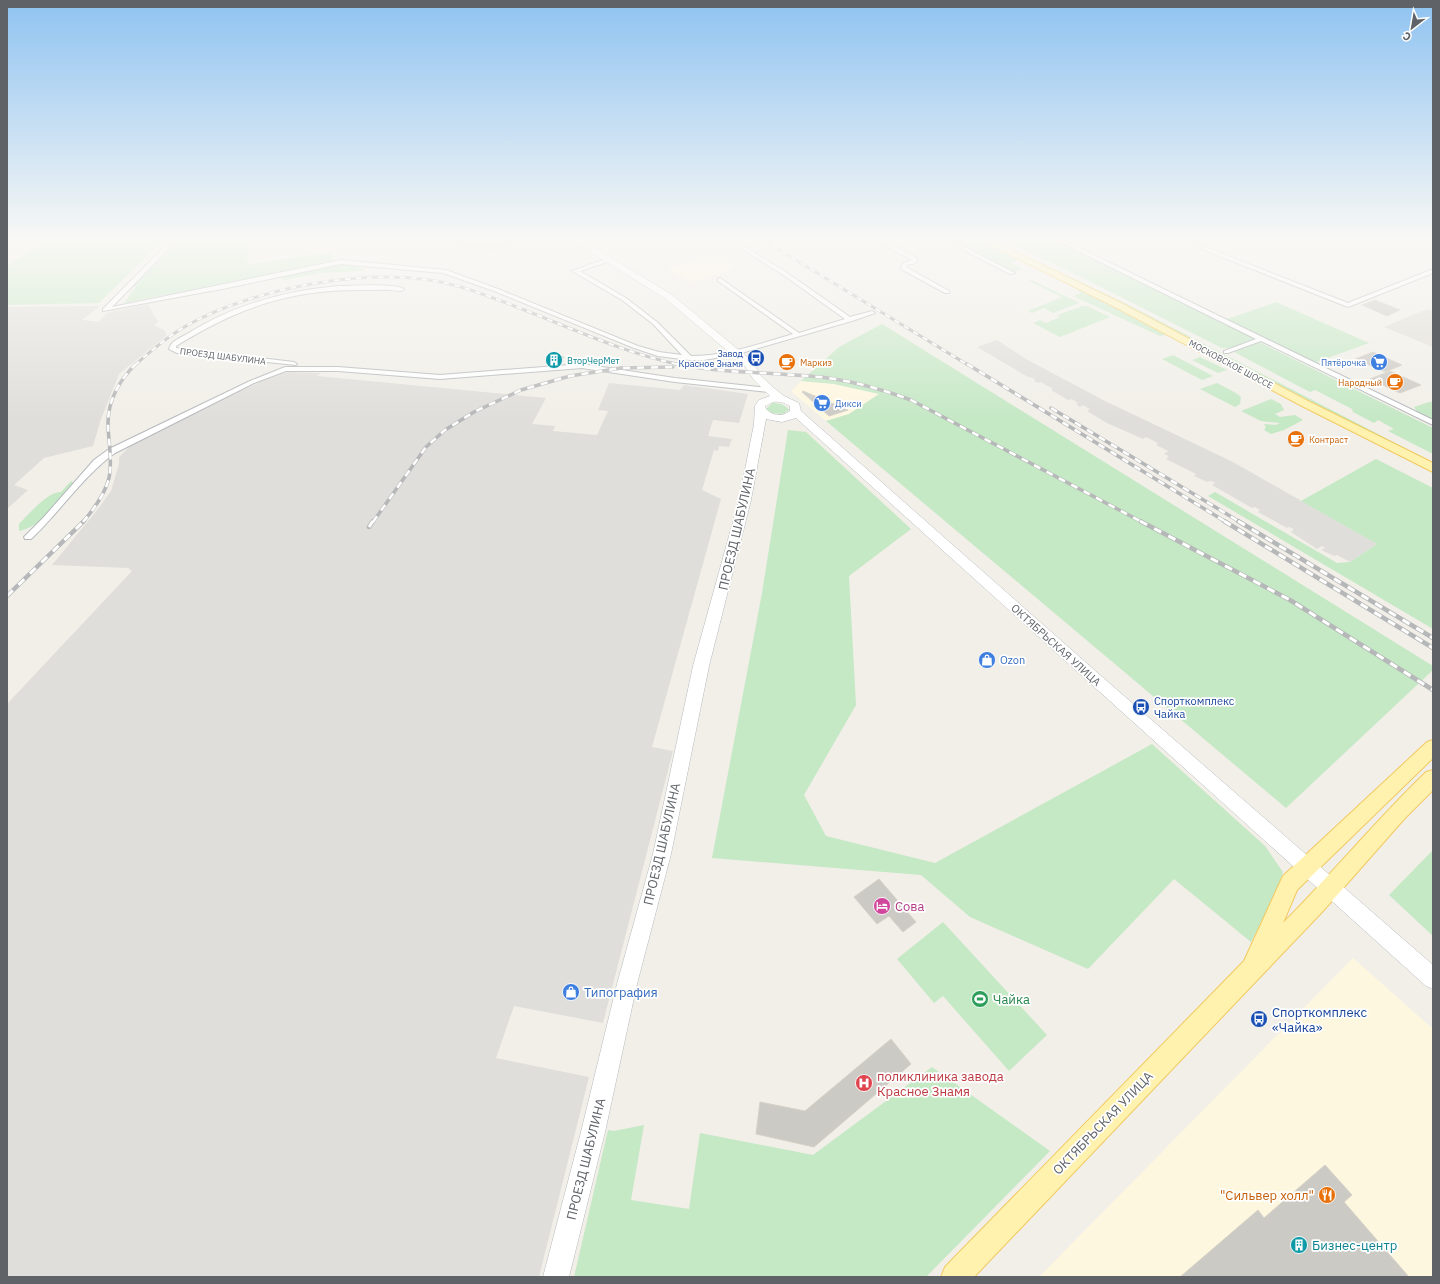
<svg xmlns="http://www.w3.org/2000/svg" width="1440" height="1284" font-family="'IBM Plex Sans',sans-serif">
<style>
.commercial{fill:#fef7e0}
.industrial{fill:#e0deda}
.education{fill:#e1ded6}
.green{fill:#c5e8c5}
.building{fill:#cccac5;stroke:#d6d1c6}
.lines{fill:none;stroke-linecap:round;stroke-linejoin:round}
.street-casing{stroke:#b5b8bc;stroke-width:2}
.secondary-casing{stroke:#b6babf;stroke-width:1}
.primary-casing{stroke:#f2c960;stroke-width:2}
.street{fill:#fff;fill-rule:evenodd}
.secondary{fill:#fff;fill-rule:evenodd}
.primary{fill:#fff2af;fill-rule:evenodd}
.rail-far2-casing{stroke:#b6b7b8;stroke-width:3}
.rail-far1-casing{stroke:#b6b7b8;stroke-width:3.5}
.rail-casing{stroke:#b6b7b8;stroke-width:4.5}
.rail-far2{stroke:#fff;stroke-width:2;stroke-dasharray:5.5;stroke-linecap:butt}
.rail-far1{stroke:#fff;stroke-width:2.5;stroke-dasharray:7;stroke-linecap:butt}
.rail{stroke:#fff;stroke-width:3;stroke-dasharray:8;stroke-linecap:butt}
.labels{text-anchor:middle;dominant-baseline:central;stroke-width:3.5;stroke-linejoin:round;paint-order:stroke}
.far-transit-label{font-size:9px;fill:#164399;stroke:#fff;text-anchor:end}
.far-street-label{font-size:9px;fill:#5f6368;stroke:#fff}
.far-culture-label{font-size:9px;fill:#0d838f;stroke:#fff;text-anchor:start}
.far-food-label{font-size:9px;fill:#c56008;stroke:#fff;text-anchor:start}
.far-shop-label{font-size:9px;fill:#366cbe;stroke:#fff;text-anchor:end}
.street-label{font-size:11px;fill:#5f6368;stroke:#fff}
.shop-label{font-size:11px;fill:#366cbe;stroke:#fff;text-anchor:start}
.transit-label{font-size:11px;fill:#164399;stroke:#fff;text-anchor:start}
.near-street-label{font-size:13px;fill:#5f6368;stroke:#fff}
.near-hotel-label{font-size:13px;fill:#b23c85;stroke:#fff;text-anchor:start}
.near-shop-label{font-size:13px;fill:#366cbe;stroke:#fff;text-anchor:start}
.near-leisure-label{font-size:13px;fill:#27864d;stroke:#fff;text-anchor:start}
.near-transit-label{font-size:13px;fill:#164399;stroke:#fff;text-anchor:start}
.near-health-label{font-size:13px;fill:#be3a42;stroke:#fff;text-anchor:start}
.near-food-label{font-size:13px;fill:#c56008;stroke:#fff;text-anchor:end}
.near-culture-label{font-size:13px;fill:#0d838f;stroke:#fff;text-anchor:start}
</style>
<rect width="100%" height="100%" fill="#f1efe8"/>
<path class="commercial" d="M 708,256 L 722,256 L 734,267 L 725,272 L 692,282 L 674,274 L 668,268 Z
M 801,381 L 834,384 L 879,394 L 849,414 L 826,421 L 791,391 Z
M 1353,958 L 1433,1029 L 1433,1277 L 1039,1277 Z"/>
<path class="industrial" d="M 148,304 L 158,322 L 154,325 L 164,330 L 167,335 L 119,374 L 101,419 L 93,446 L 44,458 L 14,485 L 28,490 L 7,509 L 7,307 L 100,306 L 82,320 L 99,322 L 107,313 Z
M 997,340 L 1026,359 L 1103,400 L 1233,462 L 1377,544 L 1350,562 L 1337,555 L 1334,556 L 1321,550 L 1325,548 L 1322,546 L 1317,549 L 1291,532 L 1294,529 L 1289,527 L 1287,528 L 1258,512 L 1260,510 L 1255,507 L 1252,508 L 1212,485 L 1215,483 L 1214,482 L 1210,481 L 1207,482 L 1194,476 L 1196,474 L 1166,459 L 1169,456 L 1164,454 L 1168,451 L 1156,445 L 1158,443 L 1146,437 L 1143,439 L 1107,423 L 1087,411 L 1090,409 L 1083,405 L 1080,407 L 1076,404 L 1078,403 L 1072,399 L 1068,400 L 1051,390 L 1053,389 L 1041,382 L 1038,383 L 1034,381 L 1035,379 L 1030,377 L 1028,377 L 977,347 Z
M 288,372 L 321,373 L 317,376 L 546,398 L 532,424 L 555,426 L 553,431 L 597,435 L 608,411 L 598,410 L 609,383 L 680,390 L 684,385 L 748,394 L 739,423 L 713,420 L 708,436 L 732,439 L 729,447 L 719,446 L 718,451 L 714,450 L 702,490 L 721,499 L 652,747 L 673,751 L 603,1023 L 514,1006 L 496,1058 L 589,1077 L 539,1277 L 7,1277 L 7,704 L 132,571 L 128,568 L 52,565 L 98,509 L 111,491 L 119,464 L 119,457 L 130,446 L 240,391 L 267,379 Z"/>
<path class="education" d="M 451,240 L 533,240 L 474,256 Z
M 1427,309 L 1433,311 L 1433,347 L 1384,327 Z"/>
<path class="green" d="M 46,240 L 164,240 L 99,303 L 7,305 L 7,266 Z
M 179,240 L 269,240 L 249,247 L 247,265 L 316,254 L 332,253 L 333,262 L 360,264 L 358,268 L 364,268 L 362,271 L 321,273 L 284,280 L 278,273 L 169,296 L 169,294 L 124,303 L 136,287 L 133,287 Z
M 947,240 L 984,240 L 1022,259 L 1012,263 L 1022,269 L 1012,273 Z
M 1010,240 L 1056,240 L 1252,336 L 1253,339 L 1230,348 L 1222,348 L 1079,276 L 1010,243 Z
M 997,243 L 1127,304 L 1428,460 L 1383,439 L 1124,305 Z
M 1031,280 L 1078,302 L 1079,303 L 1053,313 L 1044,308 L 1032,313 L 1028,311 L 1062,297 L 1029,281 Z
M 1080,290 L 1165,334 L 1165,335 L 1160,336 L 1075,297 L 1074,296 L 1081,293 L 1078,291 Z
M 1276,302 L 1369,343 L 1314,363 L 1224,320 Z
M 1083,306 L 1087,306 L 1110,317 L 1060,337 L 1033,323 L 1040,320 L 1046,323 L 1060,317 L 1057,315 Z
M 882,324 L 1433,666 L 1433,670 L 1286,808 L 826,421 L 849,414 L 879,394 L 834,384 L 801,381 L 839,347 Z
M 1259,342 L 1433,428 L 1433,454 L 1388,431 L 1394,429 L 1378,420 L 1374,423 L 1353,412 L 1352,409 L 1315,390 L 1310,392 L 1234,352 Z
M 1173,355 L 1213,376 L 1202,380 L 1162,359 Z
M 1200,357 L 1227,370 L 1218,373 L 1192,360 Z
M 1217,383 L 1236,393 L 1241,397 L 1240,404 L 1235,407 L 1200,389 Z
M 1271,399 L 1281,404 L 1284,410 L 1275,414 L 1280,417 L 1295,415 L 1303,420 L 1284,430 L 1271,434 L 1264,430 L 1266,427 L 1264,424 L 1276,425 L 1280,423 L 1261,421 L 1241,411 Z
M 1429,402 L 1433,402 L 1433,421 L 1418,413 L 1414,407 Z
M 772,403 C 779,403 785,404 789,410 L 783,414 L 771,413 L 766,409 Z
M 788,430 L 806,432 L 911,529 L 849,576 L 856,705 L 804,795 L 826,836 L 935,863 L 1152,744 L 1265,846 L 1283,872 L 1277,891 L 1251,942 L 1174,879 L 1088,969 L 970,917 L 921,875 L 712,858 L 762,593 Z
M 1376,459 L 1433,488 L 1433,629 L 1208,496 L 1215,492 L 1337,563 L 1350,562 L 1377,544 L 1301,501 Z
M 71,481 L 75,484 C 60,501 43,526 19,531 L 19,524 C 28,515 48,491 61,492 Z
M 1433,850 L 1433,936 L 1389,895 Z
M 943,922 L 1047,1035 L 1009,1071 L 943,996 L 934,1003 L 897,959 Z
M 932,1067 L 1050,1151 L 926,1277 L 574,1277 L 608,1130 L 614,1131 L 644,1125 L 631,1200 L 689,1209 L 700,1133 L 813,1155 Z"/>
<path class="building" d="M 1375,300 L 1400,310 L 1387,316 L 1362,305 Z
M 1373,352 L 1402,365 L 1385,372 L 1355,359 Z
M 552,355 L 564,357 L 557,364 L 545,362 Z
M 1390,371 L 1421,385 L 1400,393 L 1370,379 Z
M 803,391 L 848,410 L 829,416 L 802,392 Z
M 879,879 L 916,922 L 903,932 L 889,916 L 877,924 L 854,897 Z
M 891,1039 L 911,1064 L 814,1147 L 756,1134 L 760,1102 L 805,1111 Z
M 1325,1165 L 1352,1195 L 1344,1202 L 1409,1277 L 1180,1277 L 1258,1210 L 1264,1218 Z"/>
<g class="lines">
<g class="street-casing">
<path id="street" d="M 171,240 L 177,240 L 112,307 L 341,260 L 446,270 L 498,289 L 638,346 L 659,352 L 682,355 L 653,324 L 622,300 L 572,271 L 608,258 L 610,259 L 610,261 L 580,271 L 626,298 L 657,322 L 691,356 C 726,356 759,344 793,334 L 718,281 L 718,279 L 720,278 L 799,333 L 845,319 L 782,274 L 727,240 L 734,240 L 786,272 L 850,317 L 872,311 L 875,313 L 852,321 L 738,354 L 704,360 L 689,360 L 658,356 L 634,348 L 494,291 L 443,273 L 341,264 L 227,288 L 103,311 L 103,309 Z
M 874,240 L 881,240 L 917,258 L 916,263 L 907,265 L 906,267 L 949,291 L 949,293 L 945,293 L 901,269 L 903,263 L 912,260 Z
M 944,240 L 951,240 L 1015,273 L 1010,274 Z
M 1056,240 L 1063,240 L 1433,420 L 1433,425 L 1261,341 L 1228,353 L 1224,353 L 1224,351 L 1256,339 Z
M 1179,240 L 1187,240 L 1348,303 L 1433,269 L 1433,273 L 1348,307 Z
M 338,286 C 351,286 395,283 404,289 L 401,291 C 387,289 372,290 358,290 C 287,290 236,309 176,346 L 176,348 L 294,362 L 297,364 L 296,365 L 177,353 L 169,349 C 171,341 180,338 187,334 C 233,305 284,291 338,286 Z
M 582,364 L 675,378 L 769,388 L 773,390 L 769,392 L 675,382 L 582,368 L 440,379 L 338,371 L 286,371 L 254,383 L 115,453 C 83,476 60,512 31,539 L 25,539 L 24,537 L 43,518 L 94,460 L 109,449 L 250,381 L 285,367 L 338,367 L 440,375 Z"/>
</g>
<g class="secondary-casing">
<path id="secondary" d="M 572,240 L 582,240 L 672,295 L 752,361 L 761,376 L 774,388 L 784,396 L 799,403 L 801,411 L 1100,675 L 1433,965 L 1433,989 L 1426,986 L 796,418 L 782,422 L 766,419 L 751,500 L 709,666 L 671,854 L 637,984 L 605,1132 L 569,1277 L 543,1277 L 581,1132 L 617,984 L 653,854 L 693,666 L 739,500 L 754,424 L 755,406 L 759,400 L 770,396 L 754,380 L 744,365 L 666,299 ZM 773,402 C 779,401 784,402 790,406 L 790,411 C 782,417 773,416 766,409 L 765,406 Z
M 985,240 L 1000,240 L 987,244 L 983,242 Z"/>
</g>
<g class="primary-casing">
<path id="primary" d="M 980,240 L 991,240 L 1119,302 L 1308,401 L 1433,463 L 1433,472 L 1300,405 L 1113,306 Z
M 1433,740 L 1433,758 L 1297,890 L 1283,923 C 1332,874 1376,820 1426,772 L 1433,770 L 1433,790 L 1405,818 L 1323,911 L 974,1277 L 941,1277 L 945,1267 L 1244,961 L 1283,876 L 1427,742 Z"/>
</g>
<use href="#street" class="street"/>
<use href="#secondary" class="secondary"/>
<use href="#primary" class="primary"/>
<g class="rail-far2-casing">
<path id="rail-far2" d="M 763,240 L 968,365
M 135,365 C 151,351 167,337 186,326 C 257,286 382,263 461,287 C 536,310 605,349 681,365"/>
</g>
<g class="rail-far1-casing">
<path id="rail-far1" d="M 676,364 C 726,374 778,372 828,378 C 857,382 884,390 911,400 L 1142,522
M 967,364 L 1226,522
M 1051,408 L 1240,522
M 83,522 C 94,509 105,494 109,478 C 113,459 108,441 108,423 C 108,400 120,379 136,364
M 373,522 L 426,447 L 445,430 L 474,412 L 521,390 L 570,376 L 621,368 L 673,367"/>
</g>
<g class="rail-casing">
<path id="rail" d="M 1140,521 L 1290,600 L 1433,690
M 1224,521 L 1433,648
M 1238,521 L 1433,638
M 369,527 L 373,521
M 7,596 L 84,521"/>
</g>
<use href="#rail-far2" class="rail-far2"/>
<use href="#rail-far1" class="rail-far1"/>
<use href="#rail" class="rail"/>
</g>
<linearGradient id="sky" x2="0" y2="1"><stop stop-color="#8fc3f1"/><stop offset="0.57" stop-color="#f9f8f5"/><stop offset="1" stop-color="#f9f8f5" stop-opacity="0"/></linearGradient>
<rect width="1440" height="420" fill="url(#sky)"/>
<defs>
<g id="bus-disc" transform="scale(0.9)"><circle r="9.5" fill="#1a4fb4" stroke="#fff"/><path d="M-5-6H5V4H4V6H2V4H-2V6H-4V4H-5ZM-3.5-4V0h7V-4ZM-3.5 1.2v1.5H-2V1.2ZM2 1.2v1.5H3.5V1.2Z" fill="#fff"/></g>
<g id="building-disc" transform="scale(0.9)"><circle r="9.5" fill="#0f9aa8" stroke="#fff"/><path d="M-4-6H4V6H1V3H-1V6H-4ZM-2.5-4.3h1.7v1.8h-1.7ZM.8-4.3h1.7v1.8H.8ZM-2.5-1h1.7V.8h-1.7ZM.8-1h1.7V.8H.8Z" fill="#fff"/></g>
<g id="cafe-disc" transform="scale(0.9)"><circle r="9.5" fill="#e8710a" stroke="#fff"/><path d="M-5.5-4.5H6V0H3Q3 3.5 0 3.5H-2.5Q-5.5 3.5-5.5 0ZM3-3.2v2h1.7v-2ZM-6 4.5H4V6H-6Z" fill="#fff"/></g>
<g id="supermarket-disc" transform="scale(0.9)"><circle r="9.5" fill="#3f7fe0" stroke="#fff"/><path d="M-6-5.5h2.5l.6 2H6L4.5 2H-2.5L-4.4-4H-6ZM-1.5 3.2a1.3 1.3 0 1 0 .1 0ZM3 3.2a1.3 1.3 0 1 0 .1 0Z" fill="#fff"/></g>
<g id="shop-disc" transform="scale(0.9)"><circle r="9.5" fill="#3f7fe0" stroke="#fff"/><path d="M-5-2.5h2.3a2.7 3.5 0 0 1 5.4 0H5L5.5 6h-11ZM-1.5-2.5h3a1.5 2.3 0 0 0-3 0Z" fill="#fff"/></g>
<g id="hotel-disc" transform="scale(0.9)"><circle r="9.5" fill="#d1479c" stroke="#fff"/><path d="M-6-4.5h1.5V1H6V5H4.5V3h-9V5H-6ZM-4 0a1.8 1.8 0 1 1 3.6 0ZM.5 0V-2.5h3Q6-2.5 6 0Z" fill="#fff"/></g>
<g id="stadium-disc" transform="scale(0.9)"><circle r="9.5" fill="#2e9e5b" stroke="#fff"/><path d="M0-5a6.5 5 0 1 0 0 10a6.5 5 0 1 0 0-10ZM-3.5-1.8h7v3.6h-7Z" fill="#fff"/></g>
<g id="hospital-disc" transform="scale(0.9)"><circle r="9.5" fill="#e0444e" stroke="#fff"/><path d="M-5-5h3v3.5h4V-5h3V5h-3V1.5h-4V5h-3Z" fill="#fff"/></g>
<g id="restaurant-disc" transform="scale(0.9)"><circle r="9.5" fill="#e8710a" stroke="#fff"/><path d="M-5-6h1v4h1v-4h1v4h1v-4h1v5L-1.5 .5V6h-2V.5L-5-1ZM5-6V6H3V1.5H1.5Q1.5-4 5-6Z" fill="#fff"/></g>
</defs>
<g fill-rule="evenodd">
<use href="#bus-disc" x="756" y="358"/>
<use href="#building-disc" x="554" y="360"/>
<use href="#cafe-disc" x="787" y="362"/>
<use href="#supermarket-disc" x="1379" y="362"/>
<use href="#cafe-disc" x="1395" y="382"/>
<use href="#supermarket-disc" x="822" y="403"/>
<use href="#cafe-disc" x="1296" y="439"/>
<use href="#shop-disc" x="987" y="660"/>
<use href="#bus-disc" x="1141" y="707"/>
<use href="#hotel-disc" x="882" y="906"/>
<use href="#shop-disc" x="571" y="992"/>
<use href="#stadium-disc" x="980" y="999"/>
<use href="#bus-disc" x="1259" y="1019"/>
<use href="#hospital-disc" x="864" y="1083"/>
<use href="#restaurant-disc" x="1327" y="1195"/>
<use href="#building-disc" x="1299" y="1245"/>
</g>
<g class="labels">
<g class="far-transit-label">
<text x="743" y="353">Завод<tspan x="743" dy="10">Красное Знамя</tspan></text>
</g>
<g class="far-street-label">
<text transform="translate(223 356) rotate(7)">ПРОЕЗД ШАБУЛИНА</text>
<text transform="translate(1231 364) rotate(28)">МОСКОВСКОЕ ШОССЕ</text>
</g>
<g class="far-culture-label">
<text x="567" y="360">ВторЧерМет</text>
</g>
<g class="far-food-label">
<text x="800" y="362">Маркиз</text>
<text x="1382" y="382" text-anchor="end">Народный</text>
<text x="1309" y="439">Контраст</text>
</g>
<g class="far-shop-label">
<text x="1366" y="362">Пятёрочка</text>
<text x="835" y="403" text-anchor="start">Дикси</text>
</g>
<g class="street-label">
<text transform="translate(1056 645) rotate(42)">ОКТЯБРЬСКАЯ УЛИЦА</text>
</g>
<g class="shop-label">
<text x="1000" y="660">Ozon</text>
</g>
<g class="transit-label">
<text x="1154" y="701">Спорткомплекс<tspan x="1154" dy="13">Чайка</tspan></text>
</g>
<g class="near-street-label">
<text transform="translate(737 529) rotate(-77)">ПРОЕЗД ШАБУЛИНА</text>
<text transform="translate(662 844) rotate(-77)">ПРОЕЗД ШАБУЛИНА</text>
<text transform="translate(1103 1123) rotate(-46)">ОКТЯБРЬСКАЯ УЛИЦА</text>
<text transform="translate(586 1159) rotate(-76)">ПРОЕЗД ШАБУЛИНА</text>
</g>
<g class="near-hotel-label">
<text x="895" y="906">Сова</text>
</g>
<g class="near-shop-label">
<text x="584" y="992">Типография</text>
</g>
<g class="near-leisure-label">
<text x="993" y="999">Чайка</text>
</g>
<g class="near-transit-label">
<text x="1272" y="1012">Спорткомплекс<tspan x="1272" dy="15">«Чайка»</tspan></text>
</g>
<g class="near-health-label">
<text x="877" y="1076">поликлиника завода<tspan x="877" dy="15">Красное Знамя</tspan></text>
</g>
<g class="near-food-label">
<text x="1314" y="1195">"Сильвер холл"</text>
</g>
<g class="near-culture-label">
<text x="1312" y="1245">Бизнес-центр</text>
</g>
</g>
<rect width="1440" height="1284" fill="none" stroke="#5f6368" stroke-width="16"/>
<g transform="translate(1412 28) rotate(211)" stroke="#ffffff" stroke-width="3" paint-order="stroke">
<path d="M0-3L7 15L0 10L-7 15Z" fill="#5f6368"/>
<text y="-6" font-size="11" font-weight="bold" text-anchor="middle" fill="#5f6368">С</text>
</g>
</svg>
